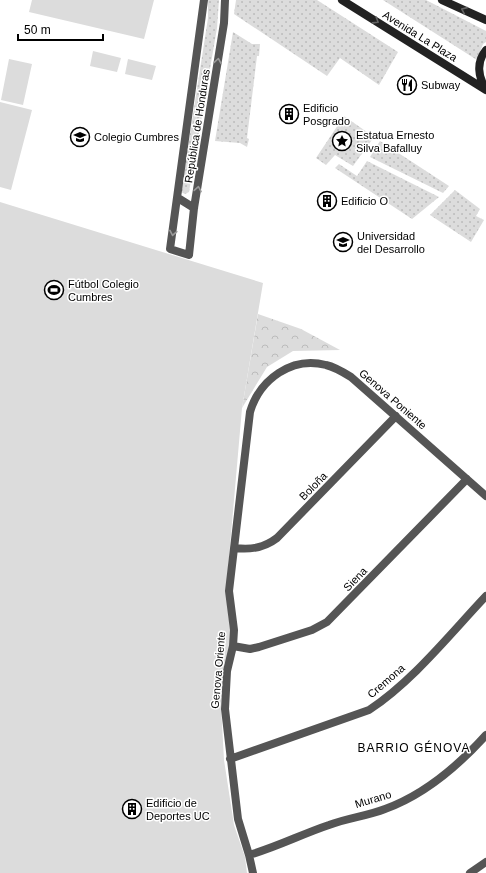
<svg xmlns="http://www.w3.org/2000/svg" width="486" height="873" font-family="Arial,sans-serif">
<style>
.grass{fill:url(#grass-dots)}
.forest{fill:url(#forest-crowns)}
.garden{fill:#dcdcdc}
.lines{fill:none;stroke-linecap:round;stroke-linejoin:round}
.street{stroke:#555;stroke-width:8}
.secondary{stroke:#222;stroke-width:8}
.oneway{stroke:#646464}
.oneway2{stroke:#999}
.labels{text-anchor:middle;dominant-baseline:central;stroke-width:3;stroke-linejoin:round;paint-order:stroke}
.street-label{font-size:11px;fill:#000;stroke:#fff}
.poi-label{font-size:11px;fill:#000;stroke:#fff;text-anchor:start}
.neighbourhood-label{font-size:12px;letter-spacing:1px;fill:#000;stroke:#fff}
</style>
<defs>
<pattern id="grass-dots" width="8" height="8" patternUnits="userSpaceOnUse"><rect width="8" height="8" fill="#dcdcdc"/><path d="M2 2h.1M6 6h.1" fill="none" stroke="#bbb" stroke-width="1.8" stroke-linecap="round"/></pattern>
<pattern id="forest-crowns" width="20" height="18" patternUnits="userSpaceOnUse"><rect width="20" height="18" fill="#dcdcdc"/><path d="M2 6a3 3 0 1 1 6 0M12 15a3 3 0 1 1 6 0" fill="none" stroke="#bbb"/></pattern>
</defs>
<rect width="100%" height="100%" fill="#fff"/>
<path class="grass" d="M 208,0 L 219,0 L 217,28 L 189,192 L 185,194 L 181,192 L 208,18 Z
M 236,0 L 317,0 L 398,52 L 379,85 L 340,58 L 327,76 L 234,14 Z
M 383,0 L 426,0 L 486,31 L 486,42 L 483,44 L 477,60 Z
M 233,32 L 252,44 L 260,44 L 259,56 L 257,56 L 247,138 L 249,139 L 247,147 L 240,143 L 215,141 Z
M 344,116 L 374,137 L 353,166 L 335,155 L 326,165 L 316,158 Z
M 380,141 L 449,186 L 443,193 L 370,157 Z
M 367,161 L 439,197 L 412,219 L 335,168 L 339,164 L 357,176 Z
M 455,190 L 480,209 L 476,216 L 484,220 L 471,242 L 430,215 Z"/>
<path class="forest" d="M 258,314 L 301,329 L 340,350 L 293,351 L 267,367 L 242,408 Z"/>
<path class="garden" d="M 32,0 L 154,0 L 144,39 L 29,12 Z
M 93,51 L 121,58 L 117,72 L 90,66 Z
M 9,59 L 32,64 L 23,105 L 1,100 Z
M 128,59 L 156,66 L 152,80 L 125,74 Z
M 0,102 L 32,110 L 11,190 L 0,187 Z
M 0,202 L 263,283 L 242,408 L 226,592 L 230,629 L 230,648 L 223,670 L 221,706 L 224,760 L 234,825 L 245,857 L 247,873 L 0,873 Z"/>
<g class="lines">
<path class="street" d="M 204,0 L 170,249 L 189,255 L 194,208 L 224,23 L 225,0
M 178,198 L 194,208
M 235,548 C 251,550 264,548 277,538 L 396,416
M 233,646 L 250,649 L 259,647 L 312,630 L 327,622 L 467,479
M 230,759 L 369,710 C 413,681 450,634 486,596
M 249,855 C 277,847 302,834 329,825 C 348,818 367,816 385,809 C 424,795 458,766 486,735
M 253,873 L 249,855 L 238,819 L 225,709 L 227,671 L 233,646 L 234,630 L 229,591 L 250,412 C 260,379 292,356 326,365 C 335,367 343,372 351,377 L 486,496
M 470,873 L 486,862"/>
<path class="secondary" d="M 342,0 L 486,90
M 442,0 L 486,20
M 486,50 C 476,62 478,77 486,89"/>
</g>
<defs><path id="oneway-chevron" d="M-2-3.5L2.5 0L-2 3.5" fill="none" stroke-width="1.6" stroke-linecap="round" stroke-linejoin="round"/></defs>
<g class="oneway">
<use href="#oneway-chevron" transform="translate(464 10) rotate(-156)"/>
<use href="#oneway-chevron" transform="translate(376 21) rotate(32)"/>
</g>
<g class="oneway2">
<use href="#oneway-chevron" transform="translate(218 61) rotate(-81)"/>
<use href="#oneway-chevron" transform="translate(198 189) rotate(-80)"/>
<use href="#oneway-chevron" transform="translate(173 233) rotate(100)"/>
</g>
<defs>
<g id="restaurant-ring" transform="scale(1)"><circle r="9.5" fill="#fff" stroke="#000" stroke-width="1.5"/><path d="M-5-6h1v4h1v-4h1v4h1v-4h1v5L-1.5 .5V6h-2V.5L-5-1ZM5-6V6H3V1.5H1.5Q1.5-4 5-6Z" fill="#000"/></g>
<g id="building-ring" transform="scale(1)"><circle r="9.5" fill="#fff" stroke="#000" stroke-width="1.5"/><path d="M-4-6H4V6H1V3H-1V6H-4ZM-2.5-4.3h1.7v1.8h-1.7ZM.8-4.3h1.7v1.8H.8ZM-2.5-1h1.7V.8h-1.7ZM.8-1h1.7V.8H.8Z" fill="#000"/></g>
<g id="school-ring" transform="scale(1)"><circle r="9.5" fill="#fff" stroke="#000" stroke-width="1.5"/><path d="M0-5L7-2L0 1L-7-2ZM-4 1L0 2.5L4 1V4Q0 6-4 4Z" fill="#000"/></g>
<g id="sight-ring" transform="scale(1)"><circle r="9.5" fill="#fff" stroke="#000" stroke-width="1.5"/><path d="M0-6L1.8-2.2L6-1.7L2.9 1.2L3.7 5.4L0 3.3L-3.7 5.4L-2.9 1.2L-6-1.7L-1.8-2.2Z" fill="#000"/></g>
<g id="university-ring" transform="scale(1)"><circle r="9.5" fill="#fff" stroke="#000" stroke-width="1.5"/><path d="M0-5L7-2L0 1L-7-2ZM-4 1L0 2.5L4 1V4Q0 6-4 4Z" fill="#000"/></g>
<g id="stadium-ring" transform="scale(1)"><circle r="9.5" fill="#fff" stroke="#000" stroke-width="1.5"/><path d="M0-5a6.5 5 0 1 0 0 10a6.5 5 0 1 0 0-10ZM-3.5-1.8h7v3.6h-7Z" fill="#000"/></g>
</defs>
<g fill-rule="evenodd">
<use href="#restaurant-ring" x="407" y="85"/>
<use href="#building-ring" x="289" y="114"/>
<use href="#school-ring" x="80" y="137"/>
<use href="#sight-ring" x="342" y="141"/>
<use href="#building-ring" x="327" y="201"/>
<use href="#university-ring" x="343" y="242"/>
<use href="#stadium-ring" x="54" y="290"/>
<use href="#building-ring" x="132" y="809"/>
</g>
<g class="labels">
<g class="street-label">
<text transform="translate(420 36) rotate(32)">Avenida La Plaza</text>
<text transform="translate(197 126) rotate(-81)">República de Honduras</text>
<text transform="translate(393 399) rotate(41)">Genova Poniente</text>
<text transform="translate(313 486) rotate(-45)">Boloña</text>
<text transform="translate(355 579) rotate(-46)">Siena</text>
<text transform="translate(218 670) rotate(-85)">Genova Oriente</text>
<text transform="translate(386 681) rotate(-41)">Cremona</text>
<text transform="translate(373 799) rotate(-17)">Murano</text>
</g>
<g class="poi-label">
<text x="421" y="85">Subway</text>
<text x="303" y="108">Edificio<tspan x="303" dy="13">Posgrado</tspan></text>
<text x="356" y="135">Estatua Ernesto<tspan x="356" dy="13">Silva Bafalluy</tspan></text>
<text x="94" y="137">Colegio Cumbres</text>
<text x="341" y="201">Edificio O</text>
<text x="357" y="236">Universidad<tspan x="357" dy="13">del Desarrollo</tspan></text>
<text x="68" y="284">Fútbol Colegio<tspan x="68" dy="13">Cumbres</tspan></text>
<text x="146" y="803">Edificio de<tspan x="146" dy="13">Deportes UC</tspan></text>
</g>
<g class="neighbourhood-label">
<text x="414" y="748">BARRIO GÉNOVA</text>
</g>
</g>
<path d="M18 34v6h85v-6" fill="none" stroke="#000000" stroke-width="2"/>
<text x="24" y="34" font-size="12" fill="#000000" stroke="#ffffff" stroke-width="3" paint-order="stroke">50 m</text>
</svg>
